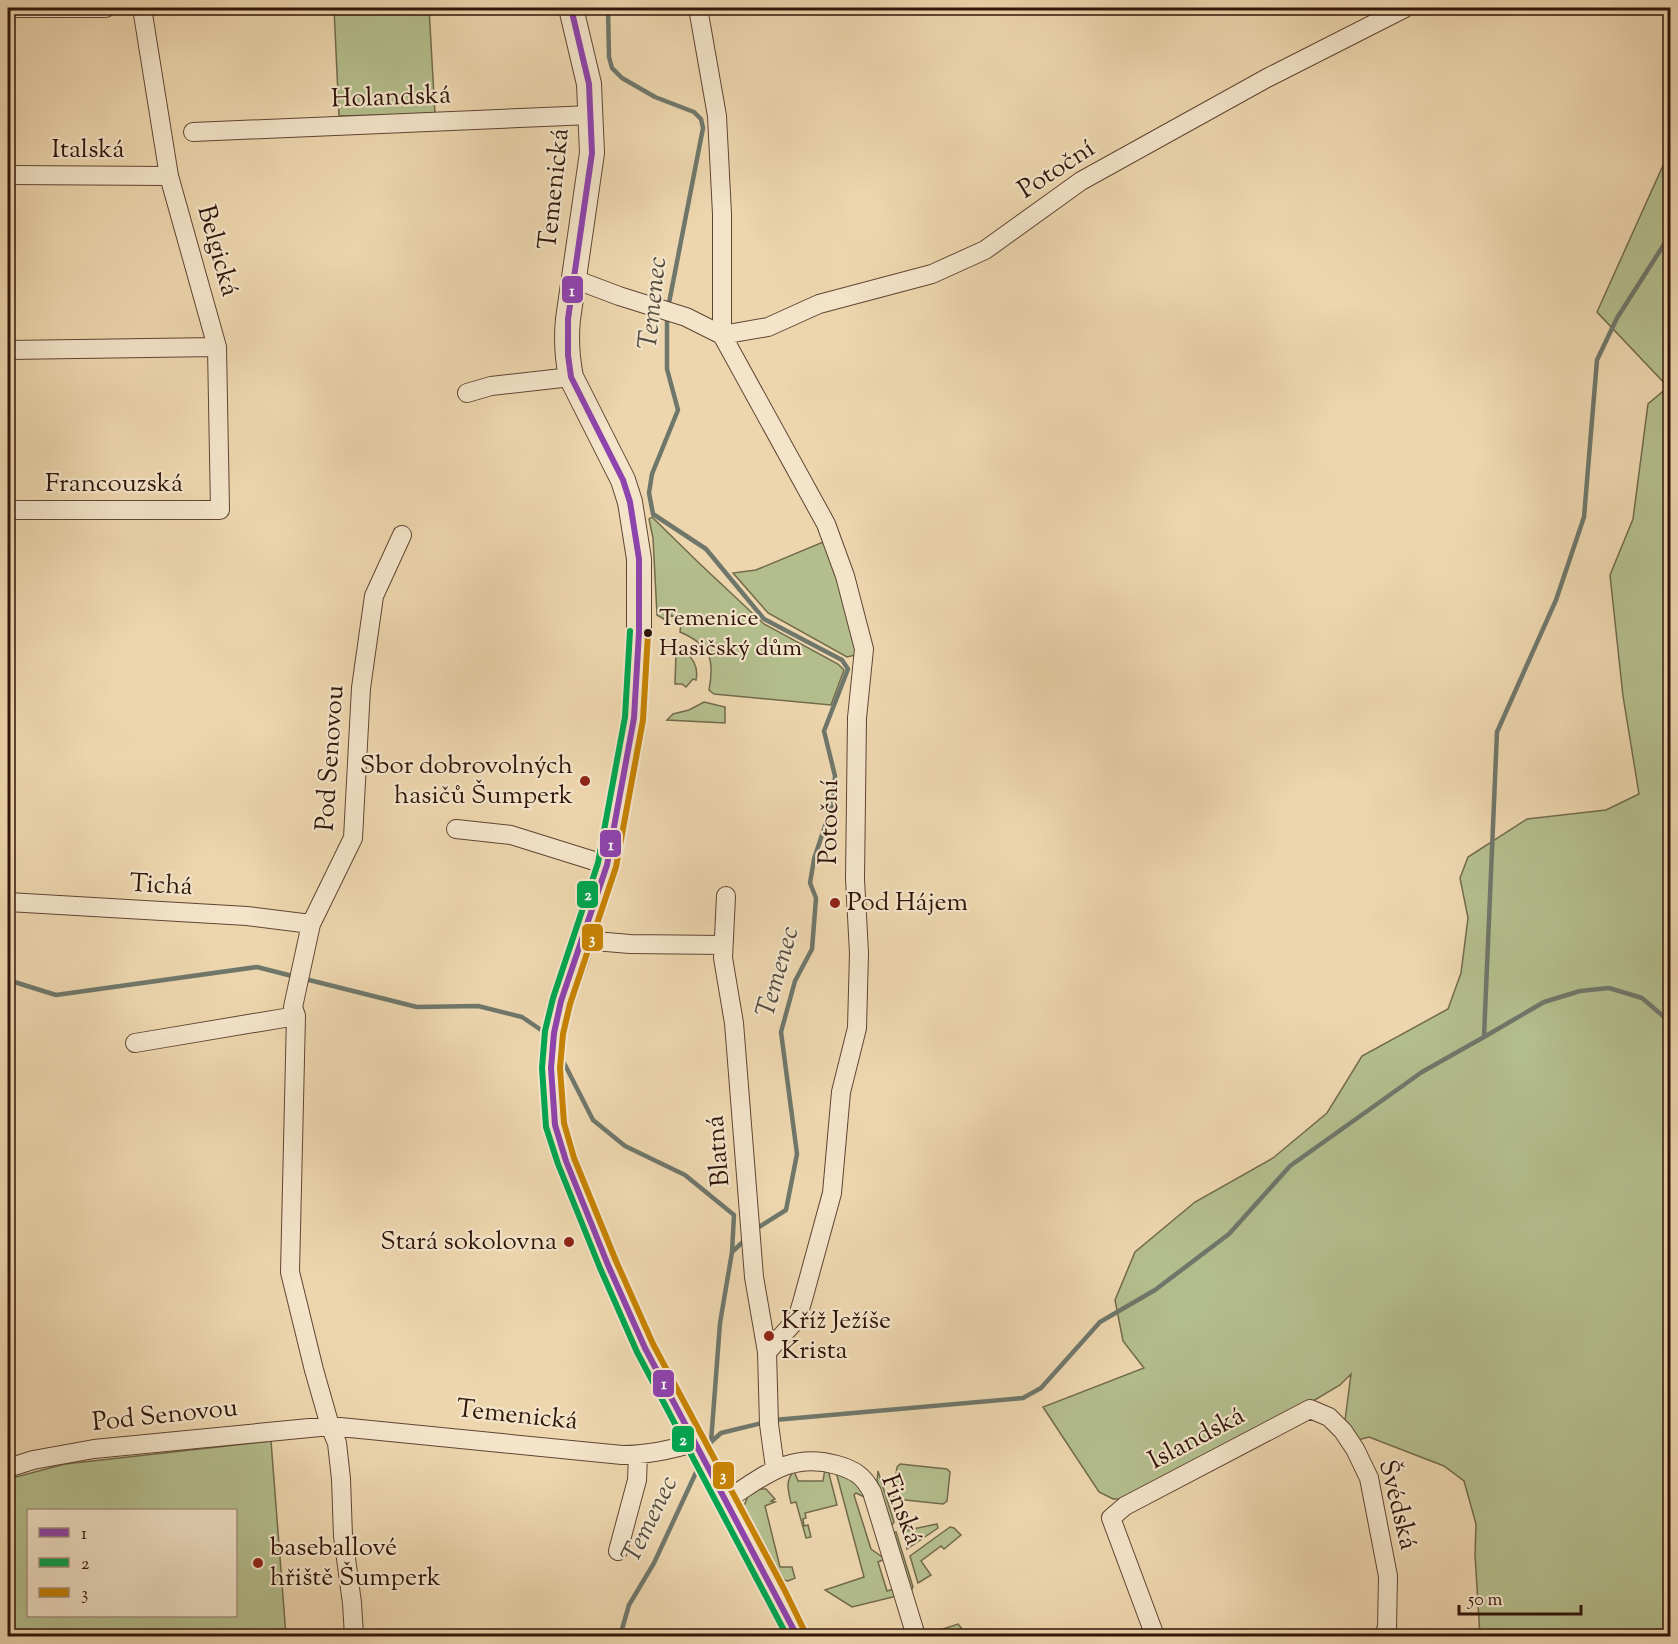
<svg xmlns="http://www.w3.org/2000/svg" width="1678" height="1644" font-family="'Sorts Mill Goudy',serif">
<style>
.green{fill:#b4be8d;stroke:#726a4b;stroke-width:1.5;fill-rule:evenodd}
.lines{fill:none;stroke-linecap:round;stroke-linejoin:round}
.stream{stroke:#6f776b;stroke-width:4.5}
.minor-casing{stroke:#604532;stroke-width:20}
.tertiary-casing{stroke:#604532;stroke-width:26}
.minor{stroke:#f3e4ca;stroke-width:18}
.tertiary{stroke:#f3e4ca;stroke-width:24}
.bus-1-casing{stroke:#f3e4ca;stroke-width:10}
.bus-2-casing{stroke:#f3e4ca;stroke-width:10}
.bus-3-casing{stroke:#f3e4ca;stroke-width:10}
.bus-1{stroke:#8e44ad;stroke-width:6}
.bus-2{stroke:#00a651;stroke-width:6}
.bus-3{stroke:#c68202;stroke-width:6}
.bus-dot{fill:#311509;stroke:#f3e4ca;stroke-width:2}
.poi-dot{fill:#8f2418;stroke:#f3e4ca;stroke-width:2}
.labels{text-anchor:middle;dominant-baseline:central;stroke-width:4.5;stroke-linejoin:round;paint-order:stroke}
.bus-label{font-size:24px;fill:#311509;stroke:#f3e4ca;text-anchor:start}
.street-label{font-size:26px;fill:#311509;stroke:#f3e4ca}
.poi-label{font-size:26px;fill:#311509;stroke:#f3e4ca;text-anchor:start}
.water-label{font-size:27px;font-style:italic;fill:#554e42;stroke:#f3e4ca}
.line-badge{stroke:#f3e4ca;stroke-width:2}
.badge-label{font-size:16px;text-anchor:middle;font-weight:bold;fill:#fff}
</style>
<rect width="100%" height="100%" fill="#edd6ae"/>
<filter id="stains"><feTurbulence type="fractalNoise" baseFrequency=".00333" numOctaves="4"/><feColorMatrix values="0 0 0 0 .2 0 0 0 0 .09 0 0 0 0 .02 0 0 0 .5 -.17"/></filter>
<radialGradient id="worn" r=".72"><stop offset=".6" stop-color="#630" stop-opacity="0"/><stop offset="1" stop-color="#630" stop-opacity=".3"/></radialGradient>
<path class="green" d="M 334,8 L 429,8 L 435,114 L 339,116 Z
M 1670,150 L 1670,1636 L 1480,1636 L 1475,1555 L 1476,1524 L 1464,1481 L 1444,1466 L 1369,1437 L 1342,1444 L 1351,1374 L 1340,1385 L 1308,1404 L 1123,1499 L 1113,1499 L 1099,1492 L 1043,1407 L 1144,1368 L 1123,1341 L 1115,1300 L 1135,1252 L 1195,1202 L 1273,1158 L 1327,1113 L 1362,1056 L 1448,1009 L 1461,973 L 1468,918 L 1460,878 L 1468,857 L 1527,819 L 1606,810 L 1639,794 L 1623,696 L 1610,575 L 1633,519 L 1648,404 L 1668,387 L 1597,312 Z
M 652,517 L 700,564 L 764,624 L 838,664 L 844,670 L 831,705 L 714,694 L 709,690 C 715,658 710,645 680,632 L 681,621 L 671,615 L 667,621 L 657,615 L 653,538 L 649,519 Z
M 828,540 L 860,654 L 847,657 L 768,613 L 733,573 L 756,570 Z
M 682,649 C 692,657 699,666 696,680 L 693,679 L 686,687 L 682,684 L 675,684 L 676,653 Z
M 704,702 L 725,707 L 725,723 L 667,720 L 673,714 L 689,710 Z
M 271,1441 L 286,1636 L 8,1636 L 8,1479 L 65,1464 ZM 28,1510 L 236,1510 L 236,1616 L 28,1616 Z
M 900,1464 L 947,1469 L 950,1472 L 947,1501 L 943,1504 L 896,1499 L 893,1496 L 897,1467 Z
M 825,1469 L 828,1470 L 837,1505 L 805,1513 L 806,1518 L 803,1519 L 804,1526 L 808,1525 L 811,1537 L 806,1538 L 796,1502 L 791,1503 C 788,1490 785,1481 794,1471 L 798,1481 L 823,1481 Z
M 878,1471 L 894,1522 L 892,1525 L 890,1525 L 877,1481 Z
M 836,1472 L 859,1484 L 866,1496 L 864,1497 L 856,1493 L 854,1495 L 871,1549 L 885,1559 L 878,1562 L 887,1591 L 894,1589 L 897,1596 L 852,1607 L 825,1590 L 864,1577 Z
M 756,1489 L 766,1489 L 775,1499 L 771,1501 L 775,1502 L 765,1506 L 780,1567 L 792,1567 L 795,1578 L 788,1581 L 784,1580 L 744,1506 L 748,1496 Z
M 937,1524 L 938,1528 L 907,1549 L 903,1531 Z
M 950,1527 L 954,1528 L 961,1535 L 944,1549 L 941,1546 L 921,1561 L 931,1575 L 918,1583 L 910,1556 Z
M 896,1532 L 913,1587 L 911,1591 L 893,1533 Z
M 958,1624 L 968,1636 L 942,1636 L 940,1630 Z"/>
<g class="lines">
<path class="stream" d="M 608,8 L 609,57 L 612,68 L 622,78 L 655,97 L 694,112 L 701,119 L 703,128 L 668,308
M 667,316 L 667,369 L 678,410 L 652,474 L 649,493 L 653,514 L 706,549 L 764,619 L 842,660 L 848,669 L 824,731 L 835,776 L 833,802 L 814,859 L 810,883 L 816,898 L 812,949 L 795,981 L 781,1032 L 797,1154 L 786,1210 L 756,1229
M 305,979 L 417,1007 L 478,1006 L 522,1017 L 547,1034
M 8,980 L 56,995 L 257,967 L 296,977
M 1484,1037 L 1544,1002 L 1580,991 L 1609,988 L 1642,998 L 1670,1022
M 562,1059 L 593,1120 L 625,1146 L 685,1175 L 734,1215 L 732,1252
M 774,1420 L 1023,1398 L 1041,1388 L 1100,1322 L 1155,1290 L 1229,1234 L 1290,1166 L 1422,1072 L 1484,1037 L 1497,732 L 1556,600 L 1584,517 L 1597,360 L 1617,318 L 1670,235
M 711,1442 L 721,1433 L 766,1422
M 708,1448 L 711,1442 L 720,1323 L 732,1252 L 746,1239
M 620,1636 L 629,1605 L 654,1563 L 699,1466"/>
<g class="minor-casing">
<path id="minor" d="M 8,8 L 106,8
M 698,8 L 717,116 L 722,214 L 722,335 L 826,524 L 845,576 L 864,649 L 857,718 L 855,879 L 859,953 L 857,1028 L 841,1092 L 832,1193 L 803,1299 L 797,1319 L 767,1352 L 769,1424 L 775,1468
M 193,132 L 591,115
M 8,175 L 169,176
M 574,279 L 619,296 L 686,317 L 722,335 L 768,327 L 819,304 L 932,274 L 985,250 L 1081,181 L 1267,78 L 1405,8
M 8,350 L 217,347
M 467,393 L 491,386 L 571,377
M 8,510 L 220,510 L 217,347 L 169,176 L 142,8
M 456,829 L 511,835 L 607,865
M 726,896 L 723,958 L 734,1023 L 754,1277 L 767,1352
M 8,902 L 247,916 L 311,924
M 583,940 L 630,944 L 723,945
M 135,1043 L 296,1016
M 8,1468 L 33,1460 L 94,1449 L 330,1426 L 622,1455 C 648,1455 671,1450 697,1442
M 726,1500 C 763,1477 790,1451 837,1465 C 854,1470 863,1475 872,1492 L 916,1636
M 618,1551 L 637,1480 L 638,1455
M 354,1636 L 352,1603 L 343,1536 L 341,1479 L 337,1443 L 330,1426 L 314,1370 L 290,1272 L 296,1016 L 293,1007 L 311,924 L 353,838 L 361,688 L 374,596 L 402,535
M 1155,1636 L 1111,1518 L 1125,1506 L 1310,1409 L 1329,1417 L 1343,1431 L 1355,1449 L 1369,1478 L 1388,1576 L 1387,1628 L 1383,1636"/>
</g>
<g class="tertiary-casing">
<path id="tertiary" d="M 571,8 L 589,84 L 592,153 L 568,319 C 566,339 567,357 571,377 L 623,480 L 630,502 L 639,559 L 639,632 L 634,718 L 607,865 L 575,964 L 561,1001 L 554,1033 L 551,1068 L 555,1125 L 566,1161 L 608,1265 L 645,1348 L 776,1593 L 797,1636"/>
</g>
<use href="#minor" class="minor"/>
<use href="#tertiary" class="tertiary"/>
<g class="bus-1-casing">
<path id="bus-1" d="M 571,8 L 589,84 L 592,153 L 568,319 L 568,355 L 571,377 L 623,480 L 630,502 L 639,559 L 639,632 L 634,718 L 607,865 L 561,1001 L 554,1033 L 551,1068 L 555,1125 L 566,1161 L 608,1265 L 645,1348 L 797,1636"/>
</g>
<g class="bus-2-casing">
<path id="bus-2" d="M 630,631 L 625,717 L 598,863 L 553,998 L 545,1031 L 542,1068 L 546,1127 L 558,1164 L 600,1268 L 637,1352 L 787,1636"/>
</g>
<g class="bus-3-casing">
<path id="bus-3" d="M 648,633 L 643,720 L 616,867 L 570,1004 L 563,1034 L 560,1068 L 564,1123 L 574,1158 L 616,1261 L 653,1344 L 784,1589 L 805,1632"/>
</g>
<use href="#bus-1" class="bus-1"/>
<use href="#bus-2" class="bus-2"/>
<use href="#bus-3" class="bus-3"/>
</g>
<circle class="bus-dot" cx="648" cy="633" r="5"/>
<g class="poi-dot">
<circle cx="585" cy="781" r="6"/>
<circle cx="835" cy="903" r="6"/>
<circle cx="569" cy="1242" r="6"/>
<circle cx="769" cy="1336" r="6"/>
<circle cx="258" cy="1563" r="6"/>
</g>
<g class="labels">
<g class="bus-label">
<text x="659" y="619">Temenice<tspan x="659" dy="30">Hasičský dům</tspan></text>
</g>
<g class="street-label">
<text transform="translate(391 98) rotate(-2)">Holandská</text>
<text x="88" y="150">Italská</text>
<text transform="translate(1057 170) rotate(-33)">Potoční</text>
<text transform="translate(555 189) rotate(-84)">Temenická</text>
<text transform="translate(217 251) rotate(74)">Belgická</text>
<text x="114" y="484">Francouzská</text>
<text transform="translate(331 758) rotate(-86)">Pod Senovou</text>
<text transform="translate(830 822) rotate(-89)">Potoční</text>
<text transform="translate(161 886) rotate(3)">Tichá</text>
<text transform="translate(719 1151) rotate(-95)">Blatná</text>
<text transform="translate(165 1416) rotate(-6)">Pod Senovou</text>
<text transform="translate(517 1416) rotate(6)">Temenická</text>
<text transform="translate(1197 1439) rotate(-28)">Islandská</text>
<text transform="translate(1397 1505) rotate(76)">Švédská</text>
<text transform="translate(901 1510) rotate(69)">Finská</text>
</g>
<g class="poi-label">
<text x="573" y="766" text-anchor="end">Sbor dobrovolných<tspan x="573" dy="30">hasičů Šumperk</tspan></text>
<text x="847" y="903">Pod Hájem</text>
<text x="557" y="1242" text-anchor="end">Stará sokolovna</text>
<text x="781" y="1321">Kříž Ježíše<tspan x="781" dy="30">Krista</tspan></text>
<text x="270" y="1548">baseballové<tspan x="270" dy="30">hřiště Šumperk</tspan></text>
</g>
<g class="water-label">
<text transform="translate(654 303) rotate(-84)">Temenec</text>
<text transform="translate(779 972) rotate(-74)">Temenec</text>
<text transform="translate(651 1520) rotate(-64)">Temenec</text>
</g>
</g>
<g class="line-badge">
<rect x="561" y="275" width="23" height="29" rx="6" fill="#8e44ad"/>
<rect x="599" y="829" width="23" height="29" rx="6" fill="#8e44ad"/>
<rect x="576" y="880" width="23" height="29" rx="6" fill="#00a651"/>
<rect x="581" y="923" width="23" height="29" rx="6" fill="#c68202"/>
<rect x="652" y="1369" width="23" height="29" rx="6" fill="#8e44ad"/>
<rect x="671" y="1425" width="24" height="28" rx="6" fill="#00a651"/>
<rect x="712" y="1461" width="23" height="29" rx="6" fill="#c68202"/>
</g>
<g class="badge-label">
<text x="572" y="296">1</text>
<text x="611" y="850">1</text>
<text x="588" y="900">2</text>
<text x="592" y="944">3</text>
<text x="664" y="1389">1</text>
<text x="683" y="1445">2</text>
<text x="723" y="1481">3</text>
</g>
<rect width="1678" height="1644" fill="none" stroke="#edd6ae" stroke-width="30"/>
<rect x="9" y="9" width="1660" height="1626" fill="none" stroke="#311509" stroke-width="3"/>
<rect x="15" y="15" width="1648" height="1614" fill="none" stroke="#311509" stroke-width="1.5"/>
<rect x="27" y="1509" width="210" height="108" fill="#f3e4ca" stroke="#a5917d" stroke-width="1.5"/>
<rect x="39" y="1528" width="30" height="9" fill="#8e44ad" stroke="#a5917d" stroke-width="1.5"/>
<text x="81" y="1539" font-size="18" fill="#311509">1</text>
<rect x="39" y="1558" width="30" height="9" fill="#00a651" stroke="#a5917d" stroke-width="1.5"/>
<text x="81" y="1569" font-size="18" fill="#311509">2</text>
<rect x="39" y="1588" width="30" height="9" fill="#c68202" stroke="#a5917d" stroke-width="1.5"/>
<text x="81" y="1599" font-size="18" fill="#311509">3</text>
<path d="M1459 1605v9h122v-9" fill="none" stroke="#311509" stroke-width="3"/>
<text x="1468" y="1605" font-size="18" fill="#311509" stroke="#f3e4ca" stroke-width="4.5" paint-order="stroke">50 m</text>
<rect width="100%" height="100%" filter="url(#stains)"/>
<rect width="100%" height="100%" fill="url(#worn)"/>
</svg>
